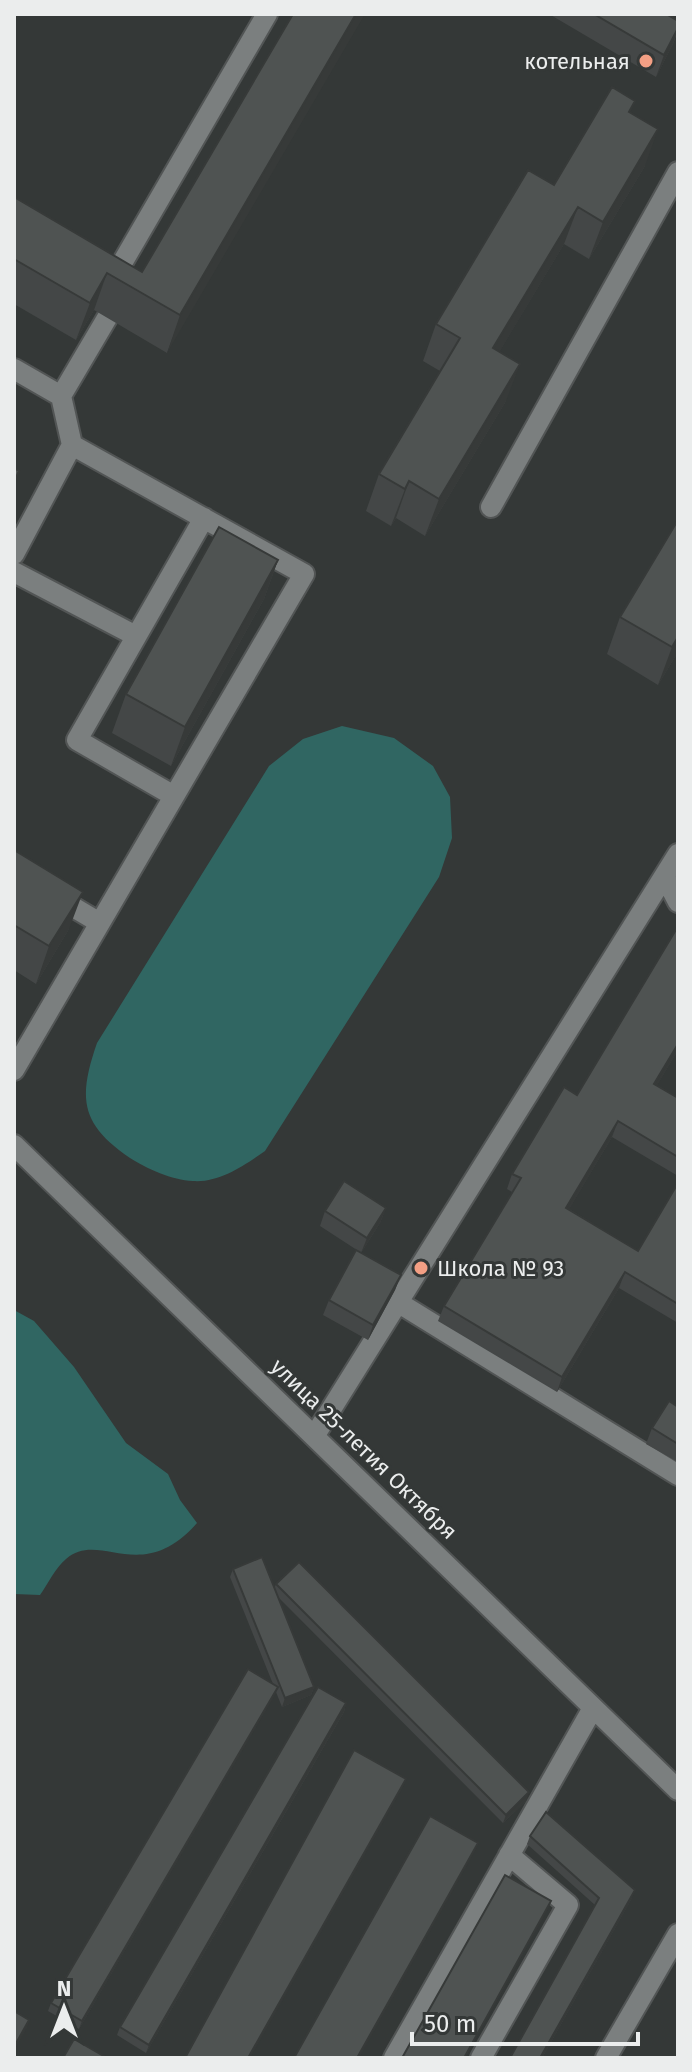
<svg xmlns="http://www.w3.org/2000/svg" width="692" height="2072" font-family="'Fira Sans',sans-serif">
<style>
.green{fill:#306662}
.lines{fill:none;stroke-linecap:round;stroke-linejoin:round}
.minor-casing{stroke:#525555;stroke-width:24}
.minor{stroke:#7b7f7f;stroke-width:20}
.wall{fill:#444747}
.shaded-wall{fill:#373a39}
.building{fill:#4f5352;stroke:#373a39;stroke-width:2}
.poi-dot{fill:#f39f84;stroke:#343837;stroke-width:3}
.labels{text-anchor:middle;dominant-baseline:central;stroke-width:6;stroke-linejoin:round;paint-order:stroke}
.poi-label{font-size:22px;fill:#ebeded;stroke:#343837;text-anchor:end}
.street-label{font-size:22px;fill:#ebeded;stroke:#343837}
</style>
<rect width="100%" height="100%" fill="#343837"/>
<path class="green" d="M 342,726 L 394,738 L 433,766 L 450,797 L 452,838 L 439,877 L 265,1151 C 245,1165 219,1183 193,1181 C 172,1180 147,1169 130,1158 C 80,1124 78,1098 97,1043 L 269,766 L 303,739 Z
M 14,1310 L 34,1321 L 74,1367 L 126,1443 L 168,1474 L 180,1500 L 197,1523 C 141,1587 100,1529 66,1559 C 55,1568 48,1584 40,1595 L 14,1594 Z"/>
<g class="lines">
<g class="minor-casing">
<path id="minor" d="M 115,286 L 114,277 L 267,14
M 14,369 L 61,396
M 491,507 L 678,172
M 14,554 L 72,445 L 61,396 L 107,318
M 14,572 L 136,636
M 174,796 L 77,740 L 204,518
M 14,872 L 100,923
M 665,877 L 678,902
M 14,1070 L 304,574 L 72,445
M 14,1145 L 678,1790
M 399,1303 L 678,1475
M 315,1435 L 678,854
M 394,2058 L 593,1708
M 481,2058 L 568,1905 L 509,1855
M 606,2058 L 678,1934"/>
</g>
<use href="#minor" class="minor"/>
</g>
<path class="wall" d="M 293,14 L 167,353 L 94,310 L 76,340 L 14,304 L 14,197 L 142,272 Z
M 549,14 L 666,14 L 678,21 L 678,30 L 673,44 L 656,77 Z
M 631,113 L 645,166 L 589,259 L 564,244 L 499,352 L 506,401 L 425,536 L 396,518 L 391,526 L 366,511 L 379,474 L 440,371 L 423,361 L 436,324 L 554,185 Z
M 678,520 L 678,652 L 658,685 L 607,654 L 620,617 Z
M 278,560 L 264,599 L 171,766 L 112,733 L 126,694 Z
M 14,850 L 69,929 L 36,984 L 14,970 Z
M 678,1050 L 657,1085 L 678,1098 L 678,1176 L 612,1137 L 569,1209 L 638,1251 L 678,1183 L 678,1323 L 619,1288 L 557,1392 L 438,1321 L 444,1306 L 512,1192 L 507,1189 L 512,1174 L 577,1095 Z
M 386,1208 L 380,1223 L 361,1253 L 401,1275 L 395,1290 L 368,1340 L 323,1315 L 329,1300 L 360,1252 L 320,1226 L 325,1211 Z
M 678,1407 L 678,1462 L 646,1444 L 652,1428 Z
M 233,1569 L 274,1589 L 276,1584 L 526,1801 L 503,1823 L 278,1597 L 314,1687 L 311,1695 L 282,1707 L 276,1692 L 79,2029 L 48,2011 L 51,2003 L 273,1684 L 230,1577 Z
M 346,1703 L 344,1712 L 146,2053 L 117,2035 L 120,2027 Z
M 530,1836 L 632,1898 L 542,2058 L 510,2058 L 595,1905 L 527,1844 Z"/>
<path class="shaded-wall" d="M 356,14 L 365,14 L 167,353 L 180,315 Z
M 678,28 L 673,44 L 656,77 L 664,55 Z
M 658,129 L 645,166 L 589,259 L 603,222 Z
M 578,207 L 564,244 L 479,386 L 493,348 Z
M 107,273 L 94,310 L 76,340 L 90,303 Z
M 520,364 L 506,401 L 425,536 L 439,499 Z
M 409,481 L 396,518 L 391,526 L 405,489 Z
M 278,560 L 264,599 L 171,766 L 185,727 Z
M 678,637 L 678,652 L 658,685 L 672,647 Z
M 83,892 L 69,929 L 36,984 L 49,946 Z
M 678,1044 L 678,1050 L 649,1099 L 654,1084 Z
M 618,1121 L 612,1137 L 561,1223 L 566,1208 Z
M 386,1208 L 380,1223 L 361,1253 L 367,1238 Z
M 625,1272 L 619,1288 L 557,1392 L 562,1377 Z
M 401,1275 L 395,1290 L 368,1340 L 373,1325 Z
M 278,1687 L 275,1695 L 79,2029 L 82,2021 Z
M 314,1687 L 311,1695 L 282,1707 L 285,1698 Z
M 346,1703 L 344,1712 L 146,2053 L 149,2045 Z
M 406,1779 L 403,1787 L 250,2058 L 248,2058 Z
M 529,1792 L 526,1801 L 503,1823 L 506,1815 Z
M 478,1843 L 475,1851 L 359,2058 L 357,2058 Z
M 635,1890 L 632,1898 L 542,2058 L 540,2058 Z
M 551,1901 L 548,1909 L 465,2058 L 464,2058 Z
M 29,2020 L 27,2028 L 14,2050 L 14,2047 Z"/>
<path class="building" d="M 293,14 L 356,14 L 180,315 L 107,273 L 90,303 L 14,259 L 14,197 L 142,272 Z
M 594,14 L 666,14 L 678,21 L 678,28 L 664,55 Z
M 612,87 L 635,101 L 629,112 L 658,129 L 603,222 L 578,207 L 493,348 L 520,364 L 439,499 L 409,481 L 405,489 L 379,474 L 460,338 L 436,324 L 528,170 L 554,185 Z
M 14,468 L 19,471 L 14,482 Z
M 678,520 L 678,637 L 672,647 L 620,617 Z
M 219,527 L 278,560 L 185,727 L 126,694 Z
M 14,850 L 83,892 L 49,946 L 14,925 Z
M 677,928 L 678,1044 L 654,1084 L 678,1098 L 678,1157 L 618,1121 L 566,1208 L 638,1251 L 678,1183 L 678,1304 L 625,1272 L 562,1377 L 444,1306 L 521,1178 L 512,1174 L 564,1087 L 577,1095 Z
M 344,1181 L 386,1208 L 367,1238 L 325,1211 Z
M 356,1250 L 401,1275 L 373,1325 L 329,1300 Z
M 669,1401 L 678,1407 L 678,1444 L 652,1428 Z
M 262,1557 L 314,1687 L 285,1698 L 233,1569 Z
M 299,1562 L 529,1792 L 506,1815 L 276,1584 Z
M 248,1669 L 278,1687 L 82,2021 L 51,2003 Z
M 318,1687 L 346,1703 L 149,2045 L 120,2027 Z
M 354,1750 L 406,1779 L 248,2058 L 185,2058 Z
M 546,1812 L 635,1890 L 540,2058 L 510,2058 L 599,1898 L 530,1836 Z
M 430,1816 L 478,1843 L 357,2058 L 294,2058 Z
M 505,1875 L 551,1901 L 464,2058 L 402,2058 Z
M 14,2011 L 29,2020 L 14,2047 Z
M 74,2039 L 107,2058 L 63,2058 Z"/>
<g class="poi-dot">
<circle cx="646" cy="61" r="8"/>
<circle cx="421" cy="1268" r="8"/>
</g>
<g class="labels">
<g class="poi-label">
<text x="630" y="61">котельная</text>
<text x="437" y="1268" text-anchor="start">Школа № 93</text>
</g>
<g class="street-label">
<text transform="translate(364 1449) rotate(44)">улица 25-летия Октября</text>
</g>
</g>
<rect width="692" height="2072" fill="none" stroke="#ebeded" stroke-width="32"/>
<g transform="translate(64 2008)" stroke="#343837" stroke-width="6" paint-order="stroke">
<path d="M0-6L14 30L0 20L-14 30Z" fill="#ebeded"/>
<text y="-12" font-size="22" font-weight="bold" text-anchor="middle" fill="#ebeded">N</text>
</g>
<path d="M412 2032v12h226v-12" fill="none" stroke="#ebeded" stroke-width="4"/>
<text x="424" y="2032" font-size="24" fill="#ebeded" stroke="#343837" stroke-width="6" paint-order="stroke">50 m</text>
</svg>
